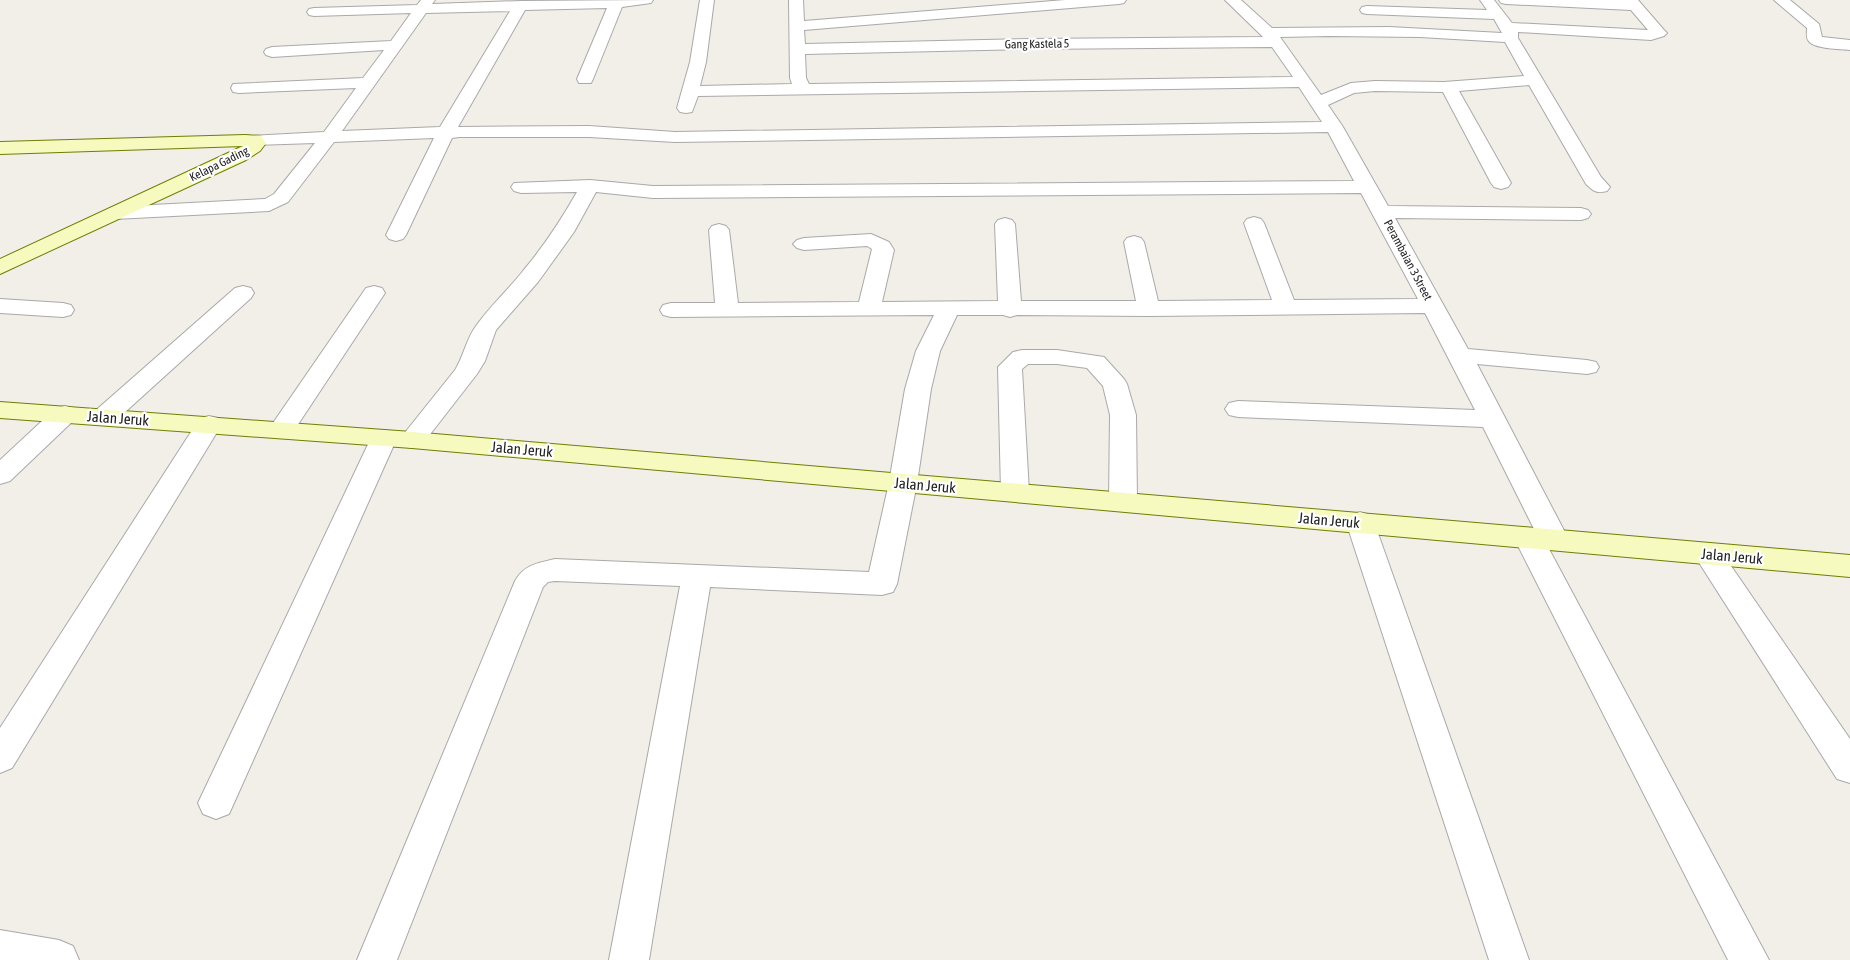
<svg xmlns="http://www.w3.org/2000/svg" width="1850" height="960" font-family="'Asap Condensed',sans-serif">
<style>
.lines{fill:none;stroke-linecap:round;stroke-linejoin:round}
.street-casing{stroke:#a9a9a9;stroke-width:2}
.secondary-casing{stroke:#707d05;stroke-width:2}
.street{fill:#fff;fill-rule:evenodd}
.secondary{fill:#f7fabf;fill-rule:evenodd}
.labels{text-anchor:middle;dominant-baseline:central;stroke-width:4.5;stroke-linejoin:round;paint-order:stroke}
.far-street-label{font-size:12px;fill:#222;stroke:#fff}
.street-label{font-size:15px;fill:#222;stroke:#fff}
</style>
<rect width="100%" height="100%" fill="#f2efe9"/>
<g class="lines">
<g class="street-casing">
<path id="street" d="M 421,0 L 435,0 L 432,4 L 521,1 L 653,0 L 651,3 L 622,7 L 593,79 L 591,83 L 579,83 L 577,79 L 607,8 L 525,10 L 458,127 L 589,126 L 675,132 L 1322,122 L 1299,87 L 698,96 L 692,112 L 686,113 L 680,112 L 677,108 L 690,62 L 700,0 L 714,0 L 706,62 L 700,86 L 792,84 L 790,78 L 789,0 L 803,0 L 804,21 L 1065,0 L 1126,0 L 1124,3 L 1119,4 L 804,30 L 805,44 L 1030,39 L 1263,37 L 1225,0 L 1241,0 L 1272,28 L 1389,27 L 1502,33 L 1494,19 L 1367,14 L 1362,13 L 1360,10 L 1362,7 L 1367,6 L 1487,10 L 1480,0 L 1494,0 L 1512,23 L 1648,30 L 1631,10 L 1506,4 L 1501,3 L 1499,0 L 1638,0 L 1664,30 L 1667,33 L 1664,36 L 1651,40 L 1518,32 L 1518,38 L 1601,177 L 1610,187 L 1607,191 C 1597,194 1593,191 1586,184 L 1529,85 L 1459,91 L 1511,183 L 1508,187 L 1501,189 L 1494,187 L 1491,183 L 1443,92 L 1375,91 L 1354,93 L 1328,105 L 1343,127 L 1388,206 L 1581,208 L 1588,210 L 1591,214 L 1588,218 L 1581,220 L 1395,218 L 1468,349 L 1587,360 L 1596,362 L 1599,367 L 1596,372 L 1587,374 L 1477,364 L 1569,540 L 1564,547 L 1554,550 L 1549,549 L 1769,960 L 1728,960 L 1514,538 L 1519,531 L 1529,528 L 1534,529 L 1483,427 L 1238,417 L 1229,415 L 1225,409 L 1229,403 L 1238,401 L 1475,410 L 1425,313 L 1149,316 L 1017,315 L 1010,317 L 1003,315 L 957,315 L 940,351 L 931,389 L 917,483 L 897,584 L 893,592 L 882,595 L 710,587 L 649,960 L 609,960 L 680,586 L 555,581 L 548,582 L 543,587 L 397,960 L 357,960 L 515,581 C 524,565 537,563 555,559 L 869,572 L 889,483 L 905,389 L 916,351 L 934,315 L 671,317 L 663,315 L 660,310 L 663,305 L 671,303 L 715,303 L 709,230 L 712,226 L 719,224 L 726,226 L 729,230 L 738,303 L 859,302 L 872,249 L 867,246 L 804,250 L 797,248 L 793,244 L 797,240 L 804,238 L 871,234 L 889,242 L 894,250 L 882,302 L 998,301 L 995,224 L 998,220 L 1005,218 L 1012,220 L 1015,224 L 1021,301 L 1136,301 L 1124,242 L 1127,238 L 1134,236 L 1141,238 L 1144,242 L 1158,301 L 1272,300 L 1244,223 L 1247,219 L 1254,217 L 1261,219 L 1264,223 L 1294,300 L 1418,299 L 1361,193 L 653,198 L 596,192 L 574,232 L 538,282 L 496,330 L 485,361 L 477,374 L 421,446 L 412,448 L 403,446 L 399,440 L 455,370 C 464,356 466,339 476,326 C 490,306 508,290 523,271 C 544,246 561,220 577,192 L 521,193 L 514,191 L 511,187 L 514,183 L 590,180 L 653,186 L 1354,181 L 1328,132 L 675,142 L 589,137 L 459,137 L 452,138 L 406,235 L 403,239 L 396,241 L 389,239 L 386,235 L 434,138 L 334,142 L 288,202 L 269,211 L 115,219 L 108,217 L 105,213 L 108,209 L 115,207 L 265,199 L 274,194 L 315,143 L 255,145 L 249,144 L 246,140 L 249,136 L 324,132 L 356,88 L 239,93 L 233,92 L 231,88 L 233,84 L 363,78 L 384,50 L 272,57 L 266,55 L 264,52 L 266,49 L 272,47 L 391,41 L 411,13 L 314,16 L 309,15 L 307,12 L 309,9 L 314,8 L 417,5 ZM 510,11 L 440,127 L 342,131 L 426,13 ZM 1329,36 L 1420,37 L 1505,42 L 1524,76 L 1444,82 L 1375,81 L 1351,83 L 1321,95 L 1280,37 ZM 1272,47 L 1293,77 L 809,84 L 806,78 L 805,54 L 1030,49 Z
M 1774,0 L 1790,0 L 1819,24 L 1822,37 L 1850,40 L 1850,50 C 1841,49 1812,49 1808,40 C 1806,37 1807,32 1807,28 Z
M 243,286 L 251,288 L 254,293 L 251,298 L 113,423 L 104,425 L 95,423 L 91,417 L 95,411 L 235,288 Z
M 374,286 L 382,288 L 385,293 L 291,435 L 282,437 L 273,435 L 269,429 L 273,423 L 366,288 Z
M 0,299 L 63,303 L 71,305 L 74,310 L 71,315 L 63,317 L 0,313 Z
M 1022,350 L 1057,350 L 1104,357 L 1124,379 L 1127,384 L 1136,415 L 1137,502 L 1133,509 L 1123,511 L 1113,509 L 1109,502 L 1110,415 L 1103,386 L 1087,368 L 1057,364 L 1028,364 L 1022,369 L 1029,492 L 1025,499 L 1015,501 L 1005,499 L 1001,492 L 998,367 L 1013,352 Z
M 65,406 L 74,408 L 78,414 L 74,420 L 10,481 L 0,484 L 0,460 L 56,408 Z
M 209,416 L 218,418 L 222,424 L 12,768 L 0,773 L 0,728 L 200,418 Z
M 384,430 L 393,432 L 397,438 L 234,803 L 229,814 L 216,819 L 203,814 L 198,803 L 371,438 L 375,432 Z
M 1360,512 L 1370,515 L 1374,522 L 1529,960 L 1489,960 L 1346,522 L 1350,515 Z
M 1708,544 L 1718,547 L 1850,739 L 1850,783 L 1837,779 L 1698,561 L 1693,554 L 1698,547 Z
M 0,930 L 59,940 L 73,946 L 79,960 L 0,960 Z"/>
</g>
<g class="secondary-casing">
<path id="secondary" d="M 245,135 L 261,136 L 266,143 L 260,151 L 246,160 L 0,274 L 0,259 L 243,146 L 0,154 L 0,142 Z
M 0,402 L 412,432 L 1850,555 L 1850,577 L 412,448 L 0,418 Z"/>
</g>
<use href="#street" class="street"/>
<use href="#secondary" class="secondary"/>
</g>
<g class="labels">
<g class="far-street-label">
<text transform="translate(1037 44) rotate(-1)">Gang Kastela 5</text>
<text transform="translate(219 164) rotate(-26)">Kelapa Gading</text>
<text transform="translate(1408 260) rotate(62)">Perambaian 3 Street</text>
</g>
<g class="street-label">
<text transform="translate(118 418) rotate(4)">Jalan Jeruk</text>
<text transform="translate(522 449) rotate(5)">Jalan Jeruk</text>
<text transform="translate(925 485) rotate(5)">Jalan Jeruk</text>
<text transform="translate(1329 520) rotate(5)">Jalan Jeruk</text>
<text transform="translate(1732 556) rotate(5)">Jalan Jeruk</text>
</g>
</g>
</svg>
